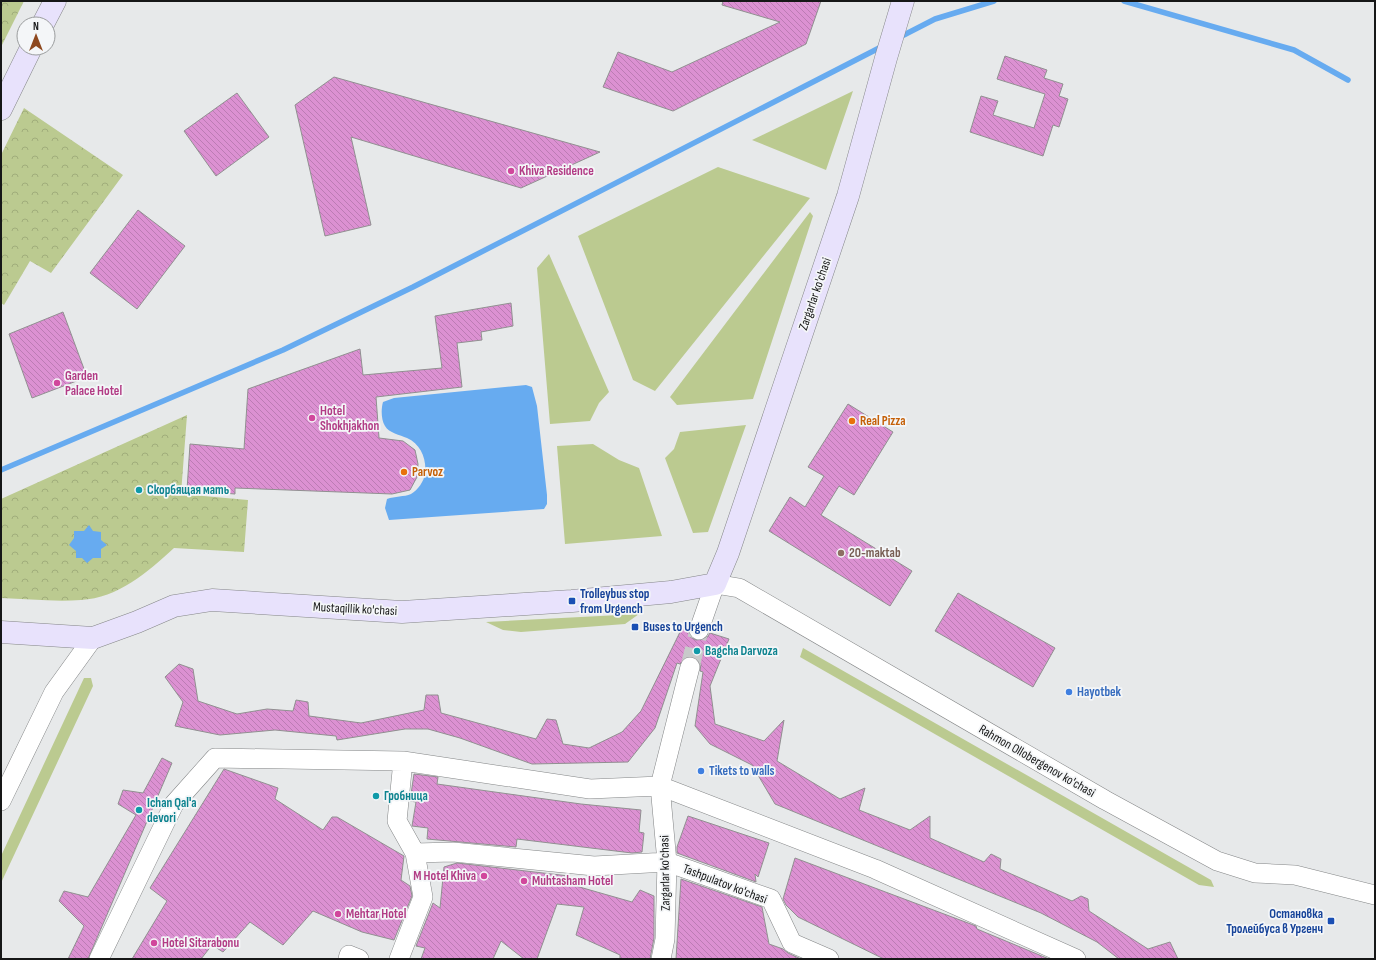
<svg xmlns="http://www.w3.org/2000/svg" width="1376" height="960" font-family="'Sofia Sans Condensed',sans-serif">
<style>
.grass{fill:#bbca90}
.forest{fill:url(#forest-crowns)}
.water{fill:#67abf0}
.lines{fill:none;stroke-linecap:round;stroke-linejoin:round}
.stream{stroke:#67abf0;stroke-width:5.5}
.building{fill:url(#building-back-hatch);stroke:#919091}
.street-tunnel{stroke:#c8caca;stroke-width:19;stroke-dasharray:19 10;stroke-linecap:butt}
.street-casing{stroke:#848687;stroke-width:20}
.secondary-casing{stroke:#848687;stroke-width:23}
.street{stroke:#fff;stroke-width:19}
.secondary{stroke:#e8e2fc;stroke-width:22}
.hotel-dot{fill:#d1479c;stroke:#f4f6f8;stroke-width:1.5}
.food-dot{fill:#e8710a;stroke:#f4f6f8;stroke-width:1.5}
.culture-dot{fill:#0f9aa8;stroke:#f4f6f8;stroke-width:1.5}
.education-dot{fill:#8d6e63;stroke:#f4f6f8;stroke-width:1.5}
.transit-dot{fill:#1a4fb4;stroke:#f4f6f8;stroke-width:1.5}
.shop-dot{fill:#3f7fe0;stroke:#f4f6f8;stroke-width:1.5}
.labels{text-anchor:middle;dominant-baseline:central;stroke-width:3.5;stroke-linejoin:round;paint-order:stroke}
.hotel-label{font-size:13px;font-weight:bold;fill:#b23c85;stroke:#f4f6f8;text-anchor:start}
.street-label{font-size:13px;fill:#161717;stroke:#f4f6f8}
.food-label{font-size:13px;font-weight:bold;fill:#c56008;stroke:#f4f6f8;text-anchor:start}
.culture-label{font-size:13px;font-weight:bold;fill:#0d838f;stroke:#f4f6f8;text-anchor:start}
.education-label{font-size:13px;font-weight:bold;fill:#785e54;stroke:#f4f6f8;text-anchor:start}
.transit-label{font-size:13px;font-weight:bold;fill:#164399;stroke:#f4f6f8;text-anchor:start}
.shop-label{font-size:13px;font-weight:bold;fill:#366cbe;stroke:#f4f6f8;text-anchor:start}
</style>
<defs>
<pattern id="forest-crowns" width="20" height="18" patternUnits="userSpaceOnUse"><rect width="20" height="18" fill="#bbca90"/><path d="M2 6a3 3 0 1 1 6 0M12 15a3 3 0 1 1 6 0" fill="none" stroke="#a0ad7b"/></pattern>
<pattern id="building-back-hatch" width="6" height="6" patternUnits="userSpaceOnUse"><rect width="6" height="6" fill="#dc91d2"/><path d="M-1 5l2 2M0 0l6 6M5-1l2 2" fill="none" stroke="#bc7cb4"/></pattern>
</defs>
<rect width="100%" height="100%" fill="#e7e9ea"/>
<path class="grass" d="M 853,91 L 826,170 L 752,140 Z
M 718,167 L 810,198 L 655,391 L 633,380 L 578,236 Z
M 810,212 L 813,216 L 753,399 L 677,405 L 670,397 Z
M 549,254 L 609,392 L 599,403 L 590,421 L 550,424 L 537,268 Z
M 746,425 L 708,532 L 693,533 L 665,458 L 674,449 L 680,432 Z
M 593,444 L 619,460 L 639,468 L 662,536 L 565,544 L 557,446 Z
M 639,614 L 625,624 L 521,632 L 503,630 L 486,622 Z
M 803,648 L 1211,880 L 1214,887 L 1199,885 L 800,657 Z
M 84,678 L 91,678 L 93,686 L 1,883 L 1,856 Z"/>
<path class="forest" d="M 1,1 L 24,1 L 1,47 Z
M 24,108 L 123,175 L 51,273 L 30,261 L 4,305 L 1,303 L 1,155 Z
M 187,415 L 181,494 L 248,500 L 244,552 L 174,548 C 148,572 118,598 81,600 C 55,602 27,599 1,598 L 1,499 Z"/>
<path class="water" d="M 526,385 L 532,387 L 537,406 L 547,495 L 547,504 L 544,509 L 389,520 L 385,508 L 387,499 C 395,496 404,497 411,494 C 418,490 424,481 425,474 C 427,460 421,444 407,438 C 400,435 389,433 385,426 C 381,420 381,409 383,402 L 394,398 Z
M 89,525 L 93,531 L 101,532 L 101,540 L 107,545 L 101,549 L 101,558 L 93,558 L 87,563 L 82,558 L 76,558 L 76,551 L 69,545 L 74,538 L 74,531 L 84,531 Z"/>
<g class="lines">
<path class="stream" d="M 1124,1 L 1294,50 L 1348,80
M 898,38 L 935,19 L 994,1
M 1,470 L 283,350 L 413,287 L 883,46"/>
</g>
<path class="building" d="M 723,1 L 821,1 L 806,44 L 673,111 L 603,87 L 618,52 L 672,72 L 780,22 L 722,5 Z
M 1005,56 L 1047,70 L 1044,78 L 1063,84 L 1059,96 L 1068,99 L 1059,127 L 1053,125 L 1043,156 L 970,132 L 981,96 L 998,101 L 993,115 L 1034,128 L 1045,94 L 997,79 Z
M 334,77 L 600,152 L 521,188 L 351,137 L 371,225 L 325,236 L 295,105 Z
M 237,93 L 269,137 L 216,176 L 184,131 Z
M 138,210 L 185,246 L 137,309 L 90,273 Z
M 511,303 L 513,326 L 481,332 L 482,340 L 457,343 L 462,387 L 376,397 L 379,438 L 403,441 L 415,450 L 418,464 L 417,477 L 410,490 L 392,494 L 235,488 L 235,494 L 187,490 L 190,444 L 244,449 L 248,389 L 360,349 L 363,375 L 442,368 L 435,316 Z
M 63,312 L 87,377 L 32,398 L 9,334 Z
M 848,404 L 893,432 L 854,495 L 839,486 L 821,515 L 912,571 L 890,606 L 769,531 L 790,497 L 805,507 L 824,476 L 808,467 Z
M 958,593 L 1055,648 L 1033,687 L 935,631 Z
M 683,626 L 688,627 L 690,637 L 696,640 L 706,639 L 710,633 L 729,639 L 710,686 L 715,724 L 764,741 L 784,720 L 777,761 L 840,799 L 865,788 L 859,810 L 910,830 L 930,816 L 930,838 L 984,862 L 991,854 L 1001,859 L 1000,869 L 1072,901 L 1081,896 L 1088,899 L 1089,911 L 1148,949 L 1170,942 L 1178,959 L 1119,959 L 1097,942 L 1041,913 L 775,804 L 752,765 L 710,744 L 695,726 L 703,672 L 700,671 L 701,664 L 698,659 L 693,656 L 687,657 L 680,664 L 677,663 L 655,728 L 628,762 L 532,764 L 460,738 L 428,729 L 405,729 L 337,740 L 336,736 L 275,730 L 220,735 L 175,726 L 183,702 L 165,677 L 179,664 L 193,669 L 198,701 L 237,714 L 267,709 L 293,711 L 296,700 L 308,702 L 309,716 L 361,723 L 424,710 L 426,695 L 438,695 L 441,713 L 536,739 L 547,719 L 556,720 L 563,744 L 589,748 L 622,732 L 641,711 Z
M 162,758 L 172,763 L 88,959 L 68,959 L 84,926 L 59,901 L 64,891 L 88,897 L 136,815 L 118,804 L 123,790 L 143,793 Z
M 224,769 L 278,788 L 275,799 L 323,830 L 332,817 L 337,817 L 404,856 L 401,880 L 410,886 L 412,896 L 394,940 L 362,932 L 313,911 L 283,945 L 250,922 L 223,952 L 212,945 L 201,959 L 132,959 L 167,901 L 150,888 Z
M 414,774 L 438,777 L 437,784 L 581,804 L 641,810 L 639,832 L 644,833 L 642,852 L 632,853 L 517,839 L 516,847 L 427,839 L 428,828 L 412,826 L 416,802 L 410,801 Z
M 688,816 L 769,843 L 758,877 L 755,874 L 756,882 L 677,853 L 677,847 Z
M 795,858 L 976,926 L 977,929 L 1049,959 L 884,959 L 798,917 L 786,905 L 783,899 Z
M 457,863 L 569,876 L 569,884 L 632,902 L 640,890 L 654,896 L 654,938 L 650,959 L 620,959 L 620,955 L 576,935 L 584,907 L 557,904 L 537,959 L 524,959 L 501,941 L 493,959 L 421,959 L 425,948 L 416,946 L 433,903 L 440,908 L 444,867 Z
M 681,879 L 762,907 L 769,944 L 783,949 L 788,953 L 801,959 L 676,959 Z"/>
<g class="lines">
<path class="street-tunnel" d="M 690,667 L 699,630"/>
<g class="street-casing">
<path id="street" d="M 699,630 L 715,584 L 739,588 L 1105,800 L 1217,861 L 1255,873 L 1295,875 L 1375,895
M 1,801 L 54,692 L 93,638
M 415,853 L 453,852 L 594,866 L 667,862 L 771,899 L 792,943 L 829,959
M 99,959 L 174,804 L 215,758 L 403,761 L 590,789 L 660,786 L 875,869 L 1076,959
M 348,959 L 349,955 L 359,959
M 399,959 L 423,897 L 415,853 L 397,821 L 403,761
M 661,959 L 665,939 L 667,862 L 660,786 L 690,667"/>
</g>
<g class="secondary-casing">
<path id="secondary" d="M 43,24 L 55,1
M 1,109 L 31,48
M 1,632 L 93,638 L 137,622 L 174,606 L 212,600 L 402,612 L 572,601 L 671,592 L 715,584 L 728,553 L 848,196 L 886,58 L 903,1"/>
</g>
<use href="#street" class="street"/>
<use href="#secondary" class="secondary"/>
</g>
<g class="hotel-dot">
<circle cx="511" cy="171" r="4"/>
<circle cx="57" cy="383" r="4"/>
<circle cx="312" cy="418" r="4"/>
<circle cx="484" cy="876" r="4"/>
<circle cx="524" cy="881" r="4"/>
<circle cx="338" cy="914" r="4"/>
<circle cx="154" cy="943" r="4"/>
</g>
<g class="food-dot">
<circle cx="852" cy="421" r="4"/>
<circle cx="404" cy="472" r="4"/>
</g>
<g class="culture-dot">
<circle cx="139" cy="490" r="4"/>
<circle cx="697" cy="651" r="4"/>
<circle cx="376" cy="796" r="4"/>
<circle cx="139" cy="810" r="4"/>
</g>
<circle class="education-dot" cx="841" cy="553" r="4"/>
<g class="transit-dot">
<rect x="568" y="597" width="8" height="8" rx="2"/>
<rect x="631" y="623" width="8" height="8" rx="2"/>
<rect x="1327" y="917" width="8" height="8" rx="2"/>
</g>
<g class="shop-dot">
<circle cx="1069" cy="692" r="4"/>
<circle cx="701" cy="771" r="4"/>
</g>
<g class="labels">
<g class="hotel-label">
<text x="519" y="171">Khiva Residence</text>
<text x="65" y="376">Garden<tspan x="65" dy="15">Palace Hotel</tspan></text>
<text x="320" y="411">Hotel<tspan x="320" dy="15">Shokhjakhon</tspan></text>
<text x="476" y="876" text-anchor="end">M Hotel Khiva</text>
<text x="532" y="881">Muhtasham Hotel</text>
<text x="346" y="914">Mehtar Hotel</text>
<text x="162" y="943">Hotel Sitarabonu</text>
</g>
<g class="street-label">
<text transform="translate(815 294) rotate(-71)">Zargarlar ko'chasi</text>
<text transform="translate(355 609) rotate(3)">Mustaqillik ko'chasi</text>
<text transform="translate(1037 761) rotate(30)">Rahmon Ollobergenov ko'chasi</text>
<text transform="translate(665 873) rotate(-91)">Zargarlar ko'chasi</text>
<text transform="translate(725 884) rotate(21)">Tashpulatov ko'chasi</text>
</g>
<g class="food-label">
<text x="860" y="421">Real Pizza</text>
<text x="412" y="472">Parvoz</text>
</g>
<g class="culture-label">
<text x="147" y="490">Скорбящая мать</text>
<text x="705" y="651">Bagcha Darvoza</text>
<text x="384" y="796">Гробница</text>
<text x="147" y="803">Ichan Qal'a<tspan x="147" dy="15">devori</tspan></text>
</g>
<g class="education-label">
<text x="849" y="553">20-maktab</text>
</g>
<g class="transit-label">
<text x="580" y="594">Trolleybus stop<tspan x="580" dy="15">from Urgench</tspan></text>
<text x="643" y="627">Buses to Urgench</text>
<text x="1323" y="914" text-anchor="end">Остановка<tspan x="1323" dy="15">Тролейбуса в Ургенч</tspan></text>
</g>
<g class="shop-label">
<text x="1077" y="692">Hayotbek</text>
<text x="709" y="771">Tikets to walls</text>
</g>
</g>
<rect width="1376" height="960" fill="none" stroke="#161717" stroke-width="4"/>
<g transform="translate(36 36)"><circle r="19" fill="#f4f6f8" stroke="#9b9d9e"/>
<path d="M0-3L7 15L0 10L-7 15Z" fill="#8e481f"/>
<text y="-6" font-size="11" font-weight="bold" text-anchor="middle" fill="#161717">N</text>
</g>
</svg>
